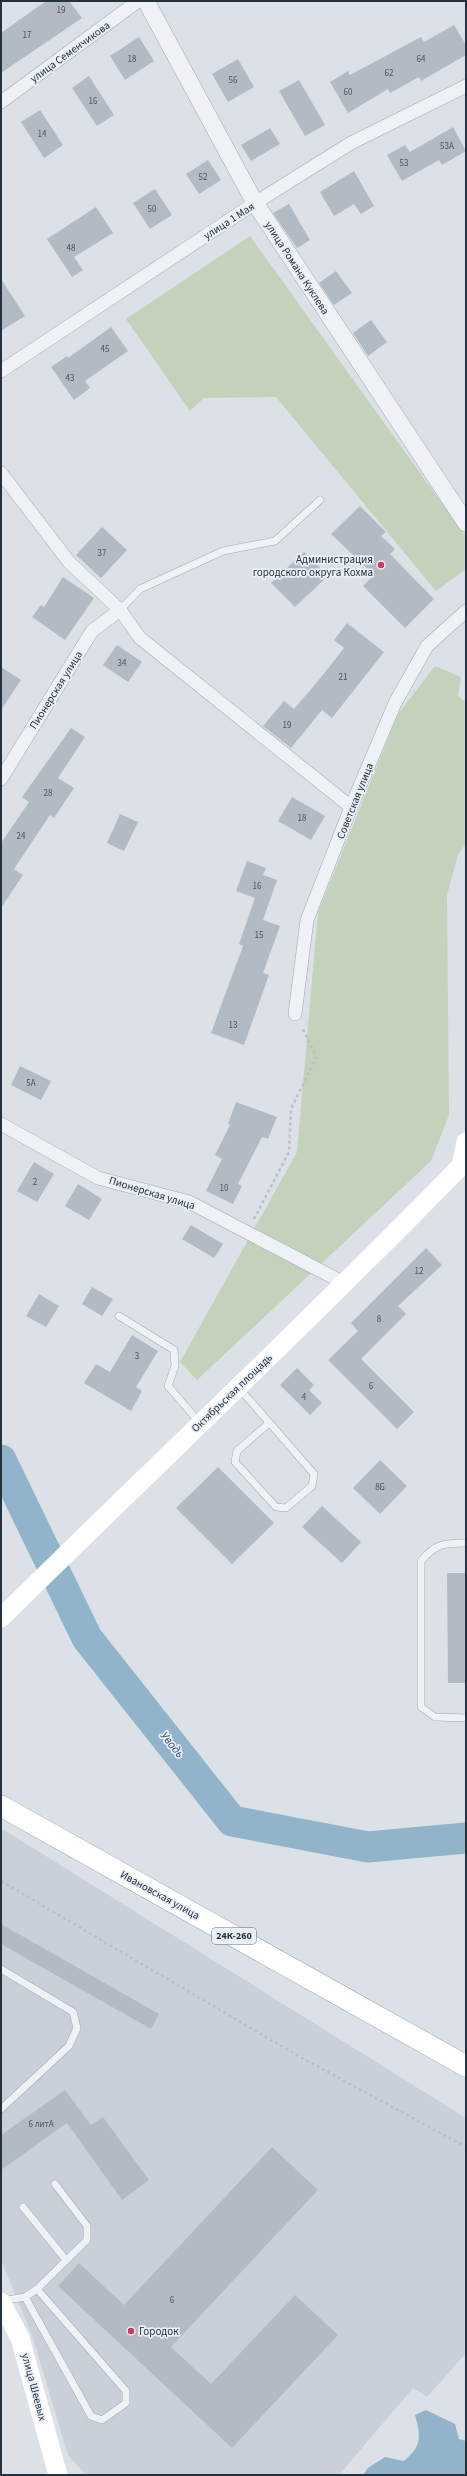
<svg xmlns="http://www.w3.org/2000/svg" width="467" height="2476" font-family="'Source Sans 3',sans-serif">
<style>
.built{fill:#c9d0d9}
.green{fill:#c4d2bb}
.water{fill:#92b4cb}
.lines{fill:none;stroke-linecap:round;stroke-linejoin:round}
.river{stroke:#92b4cb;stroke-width:31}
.building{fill:#b2bbc4}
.service-casing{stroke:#a0a9b1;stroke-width:8}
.minor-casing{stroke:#a0a9b1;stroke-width:14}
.tertiary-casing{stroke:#a0a9b1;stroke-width:18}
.primary-casing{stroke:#9aa7b3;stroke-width:22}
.path{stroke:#b9bfc5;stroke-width:2.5;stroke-dasharray:3 3;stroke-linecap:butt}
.service{stroke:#eef1f5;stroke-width:7}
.minor{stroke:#eef1f5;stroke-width:13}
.tertiary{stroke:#eef1f5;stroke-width:17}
.secondary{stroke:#fff;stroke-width:19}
.primary{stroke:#fff;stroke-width:21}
.poi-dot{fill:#d83460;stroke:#eaf0f5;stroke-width:1.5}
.labels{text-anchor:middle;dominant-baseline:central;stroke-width:3.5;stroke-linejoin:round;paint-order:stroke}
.number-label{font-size:9px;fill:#485460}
.shield{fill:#eaf0f5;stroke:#5f6a75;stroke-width:1}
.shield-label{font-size:10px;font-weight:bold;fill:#24313e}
.street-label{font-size:11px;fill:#24313e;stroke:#eaf0f5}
.poi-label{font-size:11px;fill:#24313e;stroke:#eaf0f5;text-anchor:end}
.water-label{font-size:12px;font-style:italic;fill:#2b5575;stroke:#eaf0f5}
</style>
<rect width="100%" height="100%" fill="#dbe1e7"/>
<path class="built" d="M 1,1828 L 466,2118 L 466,2353 L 427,2397 L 413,2388 L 339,2475 L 86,2475 L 68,2455 L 32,2335 L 1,2260 Z"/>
<path class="green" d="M 250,236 L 466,537 L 466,569 L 436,591 L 276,397 L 204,398 L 190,411 L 126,319 Z
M 435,666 L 461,677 L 458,696 L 466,702 L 466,843 L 458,855 L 447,895 L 449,1115 L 431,1161 L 197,1380 L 180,1362 L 297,1152 L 318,912 L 398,714 Z"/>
<path class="water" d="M 426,2410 L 455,2424 L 459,2439 L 466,2441 L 466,2475 L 363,2475 L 368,2468 L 385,2457 L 404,2461 C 422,2446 421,2437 415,2415 Z"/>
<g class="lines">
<path class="river" d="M 1,1460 L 87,1638 L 232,1821 L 368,1847 L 466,1838"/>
</g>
<path class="building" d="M 46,1 L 69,1 L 82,18 L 1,73 L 1,33 Z
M 454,25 L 466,45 L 466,55 L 421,81 L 419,77 L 390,93 L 388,89 L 348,113 L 330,82 L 348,71 L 350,75 L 421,37 L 424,42 Z
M 139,37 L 154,61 L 125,80 L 110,56 Z
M 238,59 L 254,87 L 228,102 L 212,74 Z
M 89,76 L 114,115 L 97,126 L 72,88 Z
M 299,80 L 325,125 L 305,136 L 279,91 Z
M 40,110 L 63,145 L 44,158 L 21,122 Z
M 453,127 L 466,151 L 442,165 L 439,160 L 402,181 L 387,155 L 405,145 L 410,152 Z
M 270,128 L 280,144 L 251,161 L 241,145 Z
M 208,160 L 221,180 L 199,194 L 186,174 Z
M 354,171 L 374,206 L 361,214 L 354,204 L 334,216 L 320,192 Z
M 155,189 L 172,215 L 150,229 L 133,203 Z
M 289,204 L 310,240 L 297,248 L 273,213 Z
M 96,207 L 113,233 L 74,257 L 83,270 L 72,277 L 47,239 Z
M 336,271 L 352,293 L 334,305 L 319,283 Z
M 1,279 L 25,316 L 1,331 Z
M 371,320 L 387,342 L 368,356 L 353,333 Z
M 111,327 L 128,351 L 85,381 L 90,388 L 74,400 L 51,367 L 67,356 L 68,358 Z
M 360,506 L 386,532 L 381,536 L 395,549 L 390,554 L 434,599 L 405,628 L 363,586 L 374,575 L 331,534 Z
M 102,527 L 127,550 L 101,578 L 76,555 Z
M 304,552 L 328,576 L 295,607 L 271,583 Z
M 63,577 L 94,598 L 65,640 L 32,617 L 41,605 L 44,607 Z
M 347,623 L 384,652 L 332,718 L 322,710 L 291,748 L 263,726 L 284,701 L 294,709 L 318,681 L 344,648 L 334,640 Z
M 117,645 L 142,662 L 128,682 L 103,665 Z
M 1,667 L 21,680 L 1,710 Z
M 71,728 L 85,737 L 58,778 L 74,788 L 54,818 L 50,815 L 14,869 L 23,875 L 1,908 L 1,843 L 29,802 L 22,797 Z
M 292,797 L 325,816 L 311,840 L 278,821 Z
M 120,814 L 138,822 L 124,851 L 107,843 Z
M 247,861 L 266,868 L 263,875 L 277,880 L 263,920 L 280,926 L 263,973 L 269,975 L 244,1045 L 211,1033 L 243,946 L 239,944 L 255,898 L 236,891 Z
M 20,1066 L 51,1081 L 41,1100 L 11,1085 Z
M 236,1102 L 277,1117 L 268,1139 L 262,1137 L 238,1184 L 242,1186 L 233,1204 L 206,1191 L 222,1159 L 215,1155 L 230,1125 L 228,1124 Z
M 34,1162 L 54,1174 L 37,1202 L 17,1191 Z
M 78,1184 L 102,1199 L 89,1220 L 65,1206 Z
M 191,1225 L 223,1244 L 214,1258 L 182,1239 Z
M 426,1248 L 442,1265 L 398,1306 L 406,1314 L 361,1359 L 414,1412 L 397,1429 L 328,1360 L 358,1331 L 351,1323 Z
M 92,1287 L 113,1299 L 102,1316 L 82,1304 Z
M 39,1294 L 59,1306 L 46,1327 L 26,1316 Z
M 132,1335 L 158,1351 L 136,1387 L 142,1391 L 131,1411 L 84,1383 L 96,1364 L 110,1372 Z
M 297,1368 L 314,1385 L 309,1390 L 322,1403 L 310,1415 L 280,1385 Z
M 380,1460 L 407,1486 L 380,1514 L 353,1488 Z
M 218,1467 L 274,1523 L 232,1564 L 176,1508 Z
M 322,1506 L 361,1542 L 342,1563 L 302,1527 Z
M 447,1573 L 466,1573 L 466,1683 L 448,1683 Z
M 1,1924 L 159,2014 L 151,2029 L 1,1944 Z
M 65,2090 L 91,2125 L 103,2117 L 149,2180 L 122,2200 L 67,2123 L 1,2170 L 1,2135 Z
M 272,2147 L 318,2190 L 171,2347 L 211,2384 L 295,2295 L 338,2335 L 232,2448 L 58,2286 L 79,2263 L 124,2305 Z"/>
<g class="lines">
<g class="service-casing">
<path id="service" d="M 120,610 L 140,589 L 223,551 L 275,541 L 320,500
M 119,1316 L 174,1350 L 175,1366 L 168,1386 L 200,1423
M 239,1388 L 314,1474 L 312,1486 L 286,1508 L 276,1507 L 235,1462 L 237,1451 L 269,1423
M 466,1543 C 444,1543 435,1544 421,1561 L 421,1707 L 435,1717 L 466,1718
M 1,1969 L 73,2012 L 77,2028 L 69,2046 L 1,2109
M 23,2207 L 66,2260
M 25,2297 L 91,2416 L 102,2420 L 126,2403 L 126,2391 L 37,2289
M 1,2301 L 25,2297 L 37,2289 L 87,2240 L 87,2226 L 55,2184"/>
</g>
<g class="minor-casing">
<path id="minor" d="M 1,102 L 138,1
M 1,371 L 255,203 L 351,143 L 466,86
M 1,473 L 69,562 L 120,610 L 140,638 L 351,807
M 1,779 L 92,631 L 120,610
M 295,1014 L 307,920 L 351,807 L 395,703 L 427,646 L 466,611
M 1,1124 L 98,1178 L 189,1202 L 346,1284"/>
</g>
<g class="tertiary-casing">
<path id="tertiary" d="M 146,1 L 255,203 L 466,523"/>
</g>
<g class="primary-casing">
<path id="primary" d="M 1,1806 L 466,2066"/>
</g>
<path class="path" d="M 254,1219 L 289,1152 L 291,1109 L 316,1057 L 302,1027
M 1,1881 L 293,2053 L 466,2147"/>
<use href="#service" class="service"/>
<use href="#minor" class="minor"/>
<use href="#tertiary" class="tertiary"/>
<path class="secondary" d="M 461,1166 L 466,1142
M 1,1618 C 154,1467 311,1320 461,1166 L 466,1164
M 1,2302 L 20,2338 L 58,2475"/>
<use href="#primary" class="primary"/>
</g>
<g class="poi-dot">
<circle cx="381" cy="565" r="4"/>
<circle cx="131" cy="2331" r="4"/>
</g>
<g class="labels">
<g class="number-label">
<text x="61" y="10">19</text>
<text x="27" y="35">17</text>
<text x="132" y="59">18</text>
<text x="421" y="59">64</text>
<text x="389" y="73">62</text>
<text x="233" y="80">56</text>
<text x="348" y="92">60</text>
<text x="93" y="101">16</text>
<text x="42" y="134">14</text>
<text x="447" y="146">53А</text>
<text x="404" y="163">53</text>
<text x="203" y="177">52</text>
<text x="152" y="209">50</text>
<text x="71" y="248">48</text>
<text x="105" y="349">45</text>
<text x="70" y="378">43</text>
<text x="102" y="553">37</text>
<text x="122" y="663">34</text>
<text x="343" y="677">21</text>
<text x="287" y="725">19</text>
<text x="48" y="793">28</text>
<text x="302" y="818">18</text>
<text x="21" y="836">24</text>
<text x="257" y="886">16</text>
<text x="259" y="935">15</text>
<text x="233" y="1025">13</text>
<text x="31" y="1083">5А</text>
<text x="35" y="1182">2</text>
<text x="224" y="1188">10</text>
<text x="419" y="1271">12</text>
<text x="379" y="1319">8</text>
<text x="137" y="1356">3</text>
<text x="371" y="1386">6</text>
<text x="304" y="1397">4</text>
<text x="380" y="1487">8Б</text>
<text x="41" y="2124">6 литА</text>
<text x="172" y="2300">6</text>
</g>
<rect class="shield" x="212" y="1928" width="44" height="16" rx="3"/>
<g class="shield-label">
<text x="234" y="1936">24К-260</text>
</g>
<g class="street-label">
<text transform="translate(70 52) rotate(-36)">улица Семенчикова</text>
<text transform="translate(229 221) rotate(-33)">улица 1 Мая</text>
<text transform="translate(297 268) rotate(57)">улица Романа Куклева</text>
<text transform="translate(56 690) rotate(-58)">Пионерская улица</text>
<text transform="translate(355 801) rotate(-68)">Советская улица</text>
<text transform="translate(152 1193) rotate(17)">Пионерская улица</text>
<text transform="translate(232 1393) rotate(-44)">Октябрьская площадь</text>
<text transform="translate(160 1895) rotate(29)">Ивановская улица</text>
<text transform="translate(34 2387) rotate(75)">улица Шеевых</text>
</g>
<g class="poi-label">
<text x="373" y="559">Администрация<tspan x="373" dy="13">городского округа Кохма</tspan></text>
<text x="139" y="2331" text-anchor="start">Городок</text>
</g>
<g class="water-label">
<text transform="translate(172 1745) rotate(51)">Уводь</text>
</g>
</g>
<rect width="467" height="2476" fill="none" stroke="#24313e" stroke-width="4"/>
</svg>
